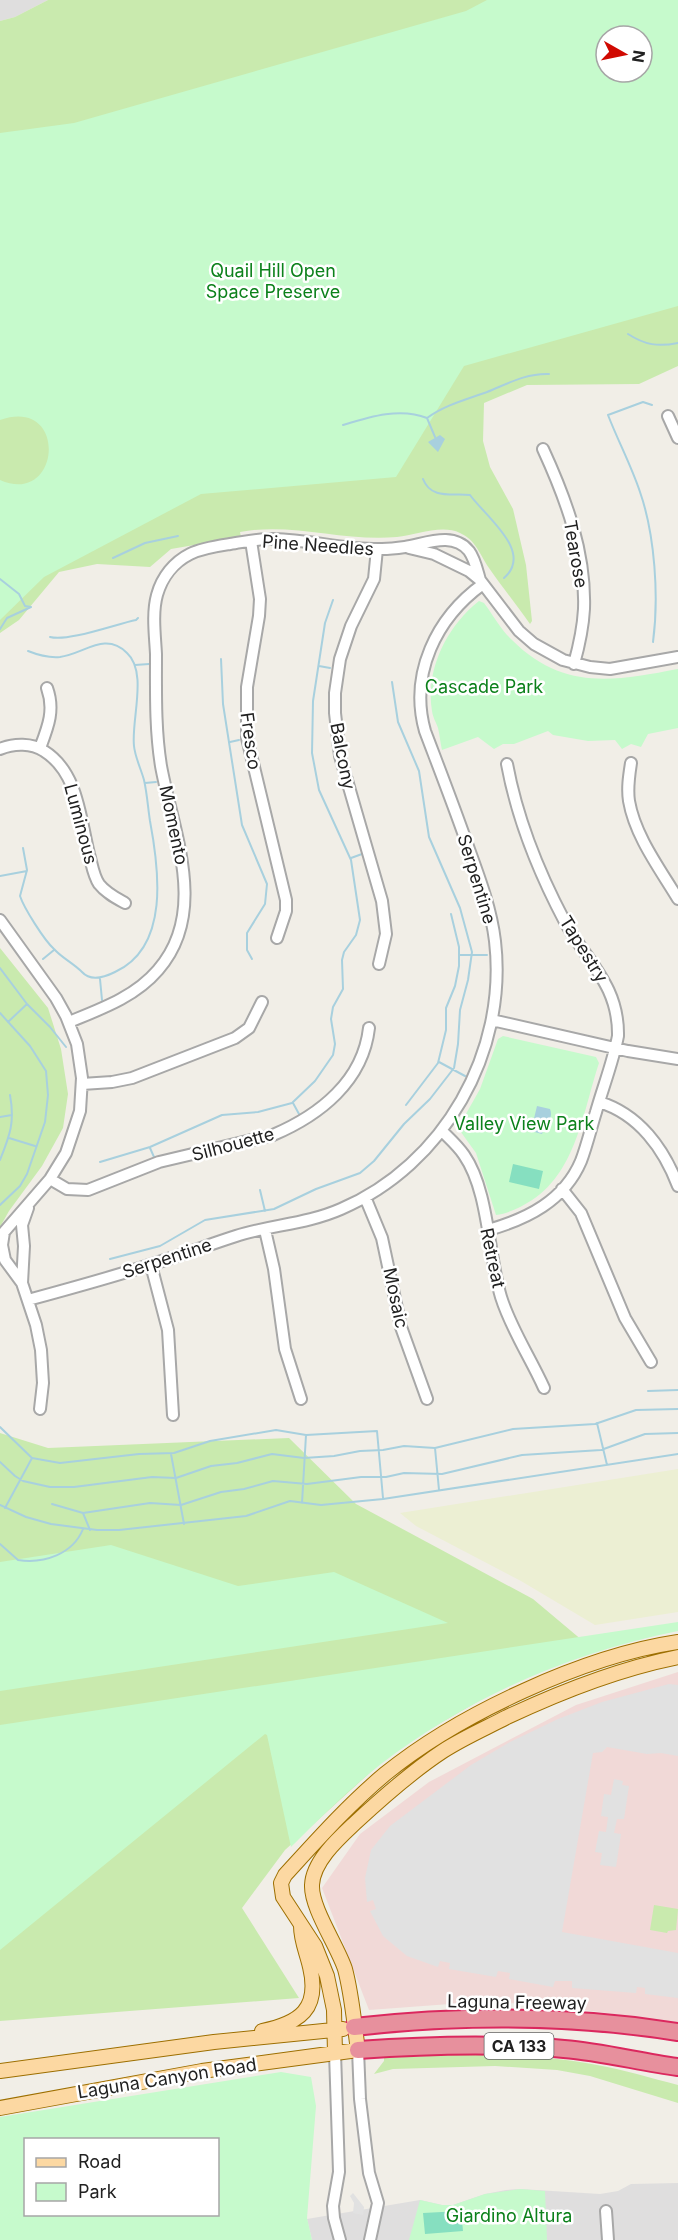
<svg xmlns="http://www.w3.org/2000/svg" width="678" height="2240" font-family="Inter,sans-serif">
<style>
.residential{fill:#dfdede}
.commercial{fill:#f1d9d7}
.farmland{fill:#ecefd3}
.grass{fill:#c9eaae;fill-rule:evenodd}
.park{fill:#c6facc;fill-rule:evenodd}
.pitch{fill:#86dfc0}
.parking{fill:#e1e1e1}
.water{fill:#a8d0de}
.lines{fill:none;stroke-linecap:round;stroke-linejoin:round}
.stream{stroke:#a8d0de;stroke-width:2}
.minor-casing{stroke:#a8a8a8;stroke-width:14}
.major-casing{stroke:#9d6f01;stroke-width:16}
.highway-casing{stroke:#db285e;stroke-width:20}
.minor{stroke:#fff;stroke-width:10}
.major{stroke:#fcd8a2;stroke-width:14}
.highway{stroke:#e7909d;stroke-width:16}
.labels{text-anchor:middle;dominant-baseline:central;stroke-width:5;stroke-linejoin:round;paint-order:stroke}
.shield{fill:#fff;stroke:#646464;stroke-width:1.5}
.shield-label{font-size:16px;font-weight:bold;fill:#212121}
.park-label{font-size:18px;fill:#0c811b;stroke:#fff}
.street-label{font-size:18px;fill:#212121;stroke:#fff}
</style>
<rect width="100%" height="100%" fill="#f1eee7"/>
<path class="residential" d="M 0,0 L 48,0 L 15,17 L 0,21 Z
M 678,2183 L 678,2240 L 312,2240 L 307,2219 L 420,2200 L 442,2205 L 453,2205 L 485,2194 L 506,2190 L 520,2189 L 600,2194 L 618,2191 L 631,2184 Z"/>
<path class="commercial" d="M 678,1672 L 678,2023 L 535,2003 L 450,2004 L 369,2010 L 322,1888 L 360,1834 L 429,1782 L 576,1705 Z"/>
<path class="farmland" d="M 678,1469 L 678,1612 L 595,1625 L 521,1581 L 416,1526 L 400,1513 Z"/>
<path class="grass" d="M 48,0 L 678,0 L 678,366 L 639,384 L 527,385 L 484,403 L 483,441 L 490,467 L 513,509 L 526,565 L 532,621 L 530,624 C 517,605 502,587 489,568 C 480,555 476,540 460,533 C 442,524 416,535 397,537 C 344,542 292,522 240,532 L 241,537 L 171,549 L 150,567 L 97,564 L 59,572 L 19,620 L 0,633 L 0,21 L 15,17 ZM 606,36 L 642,36 L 642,72 L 606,72 Z
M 0,948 L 48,1008 L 61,1049 L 68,1094 L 63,1128 L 42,1166 L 9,1211 L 0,1227 Z
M 0,1433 L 48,1448 L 289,1438 L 356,1504 L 533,1599 L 583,1641 L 397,1748 L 285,1850 L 242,1908 L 299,1998 L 0,2021 Z
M 654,1905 L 678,1909 L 676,1930 L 668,1931 L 667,1933 L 650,1930 Z
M 474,2054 C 515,2056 557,2057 597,2065 C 625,2070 651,2078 678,2085 L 678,2103 L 590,2076 L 557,2070 L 495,2066 L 393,2069 L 374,2074 L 384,2061 L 384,2058 Z"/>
<path class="park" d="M 487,0 L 678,0 L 678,306 L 464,366 L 396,477 L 201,494 L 44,577 L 0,620 L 0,480 C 61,507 69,396 0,420 L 0,133 L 74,123 L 466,11 ZM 606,36 L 642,36 L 642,72 L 606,72 Z
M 479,601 L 484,603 C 493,615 501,630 512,640 C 563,691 614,681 678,669 L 678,728 L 648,734 L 641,747 L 631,744 L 622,749 L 615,740 L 588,741 L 553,735 L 548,731 L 514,744 L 503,744 L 494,749 L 478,737 L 442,750 C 440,742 440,736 438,728 C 436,722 433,718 432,711 C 425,670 447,626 479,601 Z
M 503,1036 L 596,1057 L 599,1063 C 582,1114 576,1179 522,1206 C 514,1210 505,1214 496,1215 L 476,1153 L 458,1128 L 480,1089 L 498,1039 Z
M 111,1545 L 238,1586 L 334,1572 L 448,1623 L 0,1691 L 0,1562 Z
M 678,1622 L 678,1631 C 570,1653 469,1697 381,1764 C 349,1789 320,1818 291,1847 L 267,1735 L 265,1734 L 0,1950 L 0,1725 Z
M 281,2072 L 311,2077 L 316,2106 L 307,2218 L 312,2240 L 0,2240 L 0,2117 ZM 26,2140 L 218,2140 L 218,2214 L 26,2214 Z
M 520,2189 L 545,2191 L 547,2240 L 409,2240 L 420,2200 L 442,2205 L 453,2205 L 485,2194 Z"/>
<path class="pitch" d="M 513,1164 L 543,1171 L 539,1189 L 509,1182 Z
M 461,2211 L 463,2231 L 425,2234 L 423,2213 Z"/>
<path class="parking" d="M 669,1684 L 678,1685 L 678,1756 L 661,1753 L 647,1754 L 607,1747 L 602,1752 L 593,1753 L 562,1932 L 678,1953 L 678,1998 L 645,1994 L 645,1988 L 637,1987 L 636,1993 L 572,1988 L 572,1981 L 555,1981 L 553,1987 L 509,1979 L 510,1973 L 498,1971 L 496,1977 L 449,1969 L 450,1963 L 440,1961 L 438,1967 L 407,1956 L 383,1936 L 370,1911 L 376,1909 L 373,1900 L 367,1902 L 365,1878 L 371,1850 L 390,1826 L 471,1765 L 510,1742 L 558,1719 L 602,1702 Z
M 614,1779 L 623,1781 L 622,1785 L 629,1786 L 624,1819 L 617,1819 L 614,1833 L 621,1834 L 616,1867 L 600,1865 L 602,1853 L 595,1852 L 599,1831 L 606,1832 L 608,1817 L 601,1816 L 604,1794 L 611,1795 Z
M 353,2193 L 364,2207 L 363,2215 L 353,2213 L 354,2203 L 350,2196 Z"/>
<path class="water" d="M 440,435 L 445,439 L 438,452 L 428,442 Z
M 537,1106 L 550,1109 C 554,1119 545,1124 542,1134 L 531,1131 Z"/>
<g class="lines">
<path class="stream" d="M 628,334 C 645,345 658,347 678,343
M 652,405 L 643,402 L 608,415 C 618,441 631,465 640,492 C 655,535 659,597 653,642
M 427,418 C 445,405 465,400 487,392 C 507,384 526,373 549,374
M 343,425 C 369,417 400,407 427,418 L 435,437
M 423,479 C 431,500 453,493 470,495 C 486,517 534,552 504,578
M 113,558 L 145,543 L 178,536
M 0,579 L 19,594 L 25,606 L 31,607 L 7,618 L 0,629
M 50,637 C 68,642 116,624 136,620 L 138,618
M 221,659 L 223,704 L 242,825 L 267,884 L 265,904 L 247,933 L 247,950 L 252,959
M 135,665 L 149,664
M 319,666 L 330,668
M 230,742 L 239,740
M 145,783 L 156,782
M 23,848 L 27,870 L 20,896 C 24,908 44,940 54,949 C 62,958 73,963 82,972 C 91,982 105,977 115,972 C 170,947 159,869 150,821 C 148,808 147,793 144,780 C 141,769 135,757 134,746 C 131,720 148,672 127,653 C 105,631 84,654 60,657 C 49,658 38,655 28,651
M 351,858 L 362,854
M 0,876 L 27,871
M 460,955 L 487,955
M 43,959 L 54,950
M 0,968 L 27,1004 L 50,1027 L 66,1047
M 100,979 L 102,1000
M 0,1013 L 30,1046 L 46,1071 L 48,1095 L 45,1122 L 27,1174 L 20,1186 L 0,1205
M 8,1022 L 27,1004
M 439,1062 L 465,1076
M 293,1103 L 299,1114
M 406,1105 L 438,1063 L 446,1030 L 446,1008 L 455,986 L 459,966 L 459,947 L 451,914
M 0,1117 L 12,1115
M 9,1138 L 35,1146
M 150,1148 L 154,1157
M 0,1160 C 10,1135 15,1122 10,1095
M 100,1162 L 150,1147 L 222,1115 L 258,1112 L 292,1103 L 315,1081 L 333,1055 L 335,1044 L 331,1019 L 333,1007 L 343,989 L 342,960 L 344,952 L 356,935 L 360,920 L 351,860 L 319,790 L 312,753 L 313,701 L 325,623 L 333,600
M 260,1190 L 265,1211
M 110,1259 L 160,1246 L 205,1220 L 274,1209 L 316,1189 L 360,1173 L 374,1161 L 404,1124 L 430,1099 L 454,1068 L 458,1044 L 460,1010 L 468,980 L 472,952 L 460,908 L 429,837 L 419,771 L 398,722 L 392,682
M 648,1391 L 678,1390
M 597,1423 L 607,1465
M 0,1427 L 32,1458 L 60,1463 L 139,1454 L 174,1453 L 210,1441 L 276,1430 L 306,1435 L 377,1431 L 383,1498
M 435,1448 L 439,1490
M 171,1454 L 184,1524
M 0,1462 L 15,1476 L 23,1481 L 50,1487 L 74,1487 L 152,1477 L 176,1478 L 211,1466 L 237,1463 L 272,1454 L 304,1458 L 334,1456 L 360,1451 L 383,1450 L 404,1446 L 435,1448 L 513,1429 L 595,1424 L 636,1410 L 678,1409
M 302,1503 L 306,1435
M 52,1504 L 83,1513 L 150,1503 L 181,1505 L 221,1492 L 244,1489 L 273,1481 L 307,1484 L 361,1477 L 386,1477 L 404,1473 L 442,1474 L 522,1455 L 601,1450 L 645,1434 L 678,1433
M 0,1505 L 26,1517 L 51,1524 L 97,1530 L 119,1530 L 246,1516 L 290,1501 L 321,1505 L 383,1499 L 678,1454
M 5,1508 L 32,1458
M 83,1513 L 90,1530
M 0,1544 L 18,1560 C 44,1564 73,1554 83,1529"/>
<g class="minor-casing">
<path id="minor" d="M 668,416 L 678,438
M 543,449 C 566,499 586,553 584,609 C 583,628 579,646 574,664
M 251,541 L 260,599 L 259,616 L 247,687 L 247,738 L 286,900 L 286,911 L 277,938
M 409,548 L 434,554 L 469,571 L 480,580 L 519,631 L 534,644 L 563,660 L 590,667 L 610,669 L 678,657
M 377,549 L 374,579 L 351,626 L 340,659 L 335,693 L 335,713 L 340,756 L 382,901 L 386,934 L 379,964
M 40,748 C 48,727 55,710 47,688
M 0,749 C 14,743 32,743 44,751 C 78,772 80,818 89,854 C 92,864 93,875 99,884 C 106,893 116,898 125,903
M 631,763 C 629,776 627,788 629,801 C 635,836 660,869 678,899
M 0,920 L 56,998 L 66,1016 L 77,1044 L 82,1078 L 80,1111 L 66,1153 L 50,1179 L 4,1232 L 2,1245 L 5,1260 L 22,1283
M 492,1020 L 628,1051 L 678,1059
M 69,1022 C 101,1009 135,997 158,970 C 209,912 173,832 161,766 C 155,729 156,691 156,654 C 155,635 152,613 157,595 C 162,577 174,562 190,554 C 202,548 217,546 230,544 C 244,542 260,538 274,539 C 311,540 346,550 382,549 C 390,549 398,548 405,547 C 425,544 453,531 469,551 C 475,559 477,570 480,580
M 82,1084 L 112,1082 L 132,1078 L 235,1038 L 249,1028 L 262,1002
M 599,1102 C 639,1114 664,1149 678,1186
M 442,1131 C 450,1139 458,1146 464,1155 C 489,1191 488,1254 501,1297 C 511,1329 530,1357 544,1388
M 50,1179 L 67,1189 L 88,1190 L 159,1162 L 273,1135 C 320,1115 363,1081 369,1028
M 562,1189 L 581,1213 L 625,1318 L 651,1362
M 365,1197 L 382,1238 L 401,1327 L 427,1399
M 28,1208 L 22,1225 L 24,1246 L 22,1283 L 36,1325 L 41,1350 L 43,1383 L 40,1409
M 265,1230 L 274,1269 L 285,1349 L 301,1399
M 488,1230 C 527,1219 564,1201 581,1161 C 587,1145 591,1128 596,1112 C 603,1087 613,1062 618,1036 C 619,985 587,962 565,922 C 539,873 517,818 507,764
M 151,1265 L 168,1330 L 173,1415
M 28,1300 C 76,1287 124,1274 171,1258 C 193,1251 214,1243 236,1236 C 270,1225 307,1224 341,1209 C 444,1165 508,1052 495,941 C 491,907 478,874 466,841 C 453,804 439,768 425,731 C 409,674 436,618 483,584
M 358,2050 L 360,2099 L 369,2173 L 378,2203 L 370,2240
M 335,2053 L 339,2172 L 333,2206 L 334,2218 L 340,2240
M 606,2211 L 608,2240"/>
</g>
<g class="major-casing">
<path id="major" d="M 262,2031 C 300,2023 320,2009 310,1967 C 307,1953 301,1941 301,1926
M 335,2053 L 334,2010 L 327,1976 L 315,1946 L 283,1897 L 281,1883 L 285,1875 C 317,1840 349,1804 385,1774 C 459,1714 584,1656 678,1642
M 0,2071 L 214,2042 L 343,2029
M 0,2108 L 202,2071 L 358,2050 C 354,2023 352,1995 345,1969 C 337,1945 311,1908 312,1885 C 313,1861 339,1838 355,1823 C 383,1797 411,1772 443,1751 C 463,1738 486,1728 507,1717 C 562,1691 618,1669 678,1657"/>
</g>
<g class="highway-casing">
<path id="highway" d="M 354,2027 C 462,2015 570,2015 678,2032
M 358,2050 C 427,2045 496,2043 564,2049 C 602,2052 640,2062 678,2067"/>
</g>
<use href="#minor" class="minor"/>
<use href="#major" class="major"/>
<use href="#highway" class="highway"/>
</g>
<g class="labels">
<rect class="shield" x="484.5" y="2033" width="69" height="26" rx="4.5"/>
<g class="shield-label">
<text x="519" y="2046">CA 133</text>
</g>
<g class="park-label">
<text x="273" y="270">Quail Hill Open<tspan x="273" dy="21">Space Preserve</tspan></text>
<text x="484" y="686">Cascade Park</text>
<text x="524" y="1123">Valley View Park</text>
<text x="509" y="2215">Giardino Altura</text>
</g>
<g class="street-label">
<text transform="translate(318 545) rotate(4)">Pine Needles</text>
<text transform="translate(576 554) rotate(80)">Tearose</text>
<text transform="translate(251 741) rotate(82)">Fresco</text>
<text transform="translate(343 756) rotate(79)">Balcony</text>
<text transform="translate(81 824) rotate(75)">Luminous</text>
<text transform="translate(174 825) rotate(78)">Momento</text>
<text transform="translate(477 879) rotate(73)">Serpentine</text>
<text transform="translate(584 949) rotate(58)">Tapestry</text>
<text transform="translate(233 1144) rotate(-15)">Silhouette</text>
<text transform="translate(167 1258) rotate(-18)">Serpentine</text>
<text transform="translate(493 1258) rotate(78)">Retreat</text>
<text transform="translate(396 1298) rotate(78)">Mosaic</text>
<text transform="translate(517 2002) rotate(1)">Laguna Freeway</text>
<text transform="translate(167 2078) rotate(-9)">Laguna Canyon Road</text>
</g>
</g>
<rect x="24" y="2138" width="195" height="78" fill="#ffffff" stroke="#a6a6a6" stroke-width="1.5"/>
<rect x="36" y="2158" width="30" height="9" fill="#fcd8a2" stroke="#a6a6a6" stroke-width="1.5"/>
<text x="78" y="2168" font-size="18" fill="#212121">Road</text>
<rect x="36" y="2183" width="30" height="18" fill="#c6facc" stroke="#a6a6a6" stroke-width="1.5"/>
<text x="78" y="2198" font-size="18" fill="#212121">Park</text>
<g transform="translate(624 54) rotate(99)"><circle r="28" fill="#ffffff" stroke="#a6a6a6" stroke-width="1.5"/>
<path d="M0-4.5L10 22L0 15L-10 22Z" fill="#d00901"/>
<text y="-9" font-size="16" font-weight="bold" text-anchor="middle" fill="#212121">N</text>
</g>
</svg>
